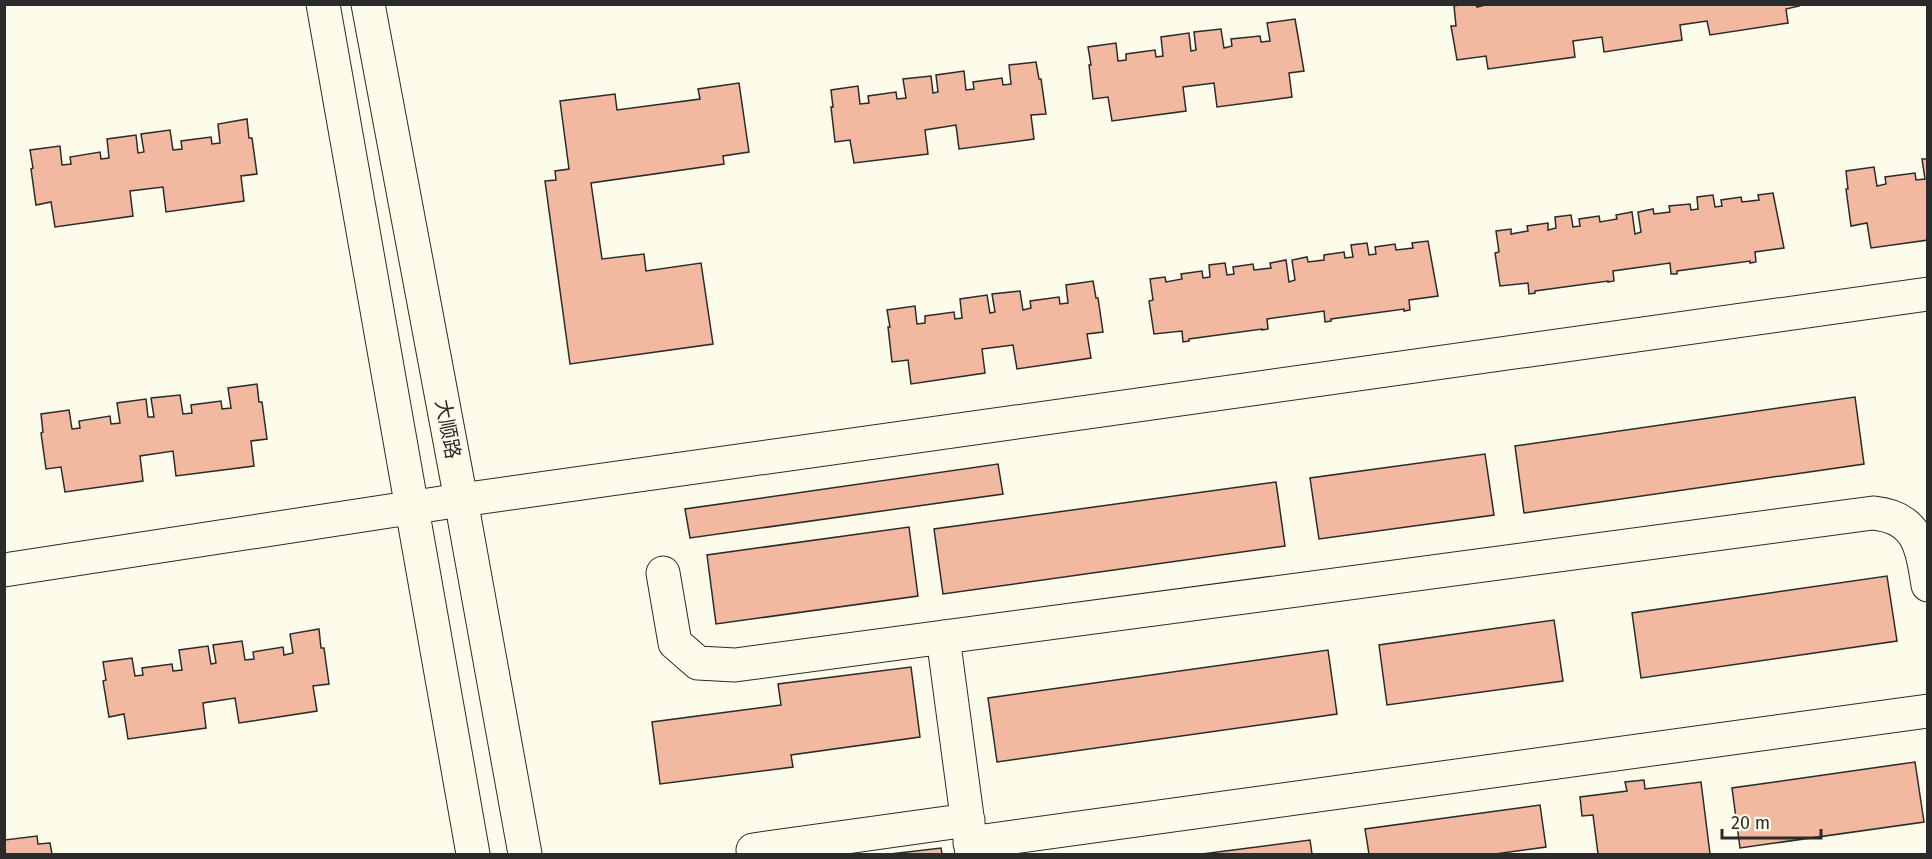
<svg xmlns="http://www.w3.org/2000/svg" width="1932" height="859" font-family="'Fira Sans','Noto Sans SC',sans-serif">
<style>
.building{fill:#f2b8a0;stroke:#2b2b2b;stroke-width:1.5}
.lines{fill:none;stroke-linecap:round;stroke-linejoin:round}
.minor-casing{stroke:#2b2b2b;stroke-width:35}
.minor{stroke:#fdfbea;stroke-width:33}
.labels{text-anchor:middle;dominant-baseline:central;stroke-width:4.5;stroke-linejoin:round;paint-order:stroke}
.street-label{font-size:20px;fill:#2b2b2b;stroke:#fdfbea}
</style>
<rect width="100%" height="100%" fill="#fdfbea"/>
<path class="building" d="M 1464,4 L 1476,4 L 1477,7 L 1489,4 L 1798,4 L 1799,6 L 1786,9 L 1788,23 L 1710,35 L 1707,21 L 1680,25 L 1682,40 L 1604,52 L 1602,37 L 1573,41 L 1575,57 L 1488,69 L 1486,56 L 1457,60 L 1451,26 L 1456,26 L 1454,6 Z
M 1295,19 L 1304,71 L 1289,73 L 1292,97 L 1217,107 L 1214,83 L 1183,87 L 1186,111 L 1112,121 L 1108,97 L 1093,99 L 1089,65 L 1091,65 L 1088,47 L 1116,43 L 1118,61 L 1126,60 L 1126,54 L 1155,50 L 1156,57 L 1163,56 L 1161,37 L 1189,33 L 1191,51 L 1196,50 L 1194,32 L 1221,29 L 1224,48 L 1232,46 L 1231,39 L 1260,36 L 1261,42 L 1270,41 L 1267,23 Z
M 1036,62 L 1039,79 L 1041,79 L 1046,114 L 1031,115 L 1034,139 L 959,149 L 956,125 L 925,130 L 928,154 L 854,163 L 850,140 L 835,142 L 831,107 L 833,107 L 831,90 L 858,86 L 860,104 L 869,103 L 868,96 L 896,92 L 897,99 L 906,98 L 903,79 L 931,76 L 933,93 L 938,92 L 936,75 L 964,71 L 966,90 L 974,89 L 973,82 L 1002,78 L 1003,85 L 1011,84 L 1009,65 Z
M 739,83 L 749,152 L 723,156 L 724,164 L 591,183 L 602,259 L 644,254 L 646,271 L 701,263 L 713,344 L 570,364 L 545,181 L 556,180 L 555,171 L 569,169 L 560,101 L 615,94 L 617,110 L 700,99 L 698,89 Z
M 247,119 L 249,138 L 252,138 L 257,174 L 241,176 L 244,201 L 166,212 L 163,187 L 130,191 L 133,216 L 55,227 L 51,202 L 36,205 L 31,169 L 33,168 L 30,150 L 60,146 L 62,165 L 71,164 L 70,157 L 100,152 L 101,159 L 109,158 L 107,139 L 136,135 L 138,153 L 144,152 L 141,134 L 170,130 L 173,150 L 182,149 L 181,141 L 211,137 L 212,144 L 220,143 L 218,124 Z
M 1922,159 L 1928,159 L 1928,240 L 1871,248 L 1867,223 L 1851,226 L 1846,189 L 1848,189 L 1846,171 L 1874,167 L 1877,186 L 1886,184 L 1885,177 L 1915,173 L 1916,180 L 1925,179 Z
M 1773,193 L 1784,248 L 1755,252 L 1756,262 L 1750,263 L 1750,261 L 1677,271 L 1677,274 L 1671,274 L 1670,263 L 1613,271 L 1614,281 L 1608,282 L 1608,281 L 1535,291 L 1535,293 L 1529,294 L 1528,283 L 1500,286 L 1495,253 L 1499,252 L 1496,231 L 1511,229 L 1511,234 L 1528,231 L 1527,226 L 1548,223 L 1548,230 L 1556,228 L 1555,217 L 1571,215 L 1573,227 L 1580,226 L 1579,219 L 1599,216 L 1600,222 L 1617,219 L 1616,215 L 1632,212 L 1635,234 L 1641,232 L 1638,212 L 1653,209 L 1654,214 L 1670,212 L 1669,206 L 1690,204 L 1691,210 L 1698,209 L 1697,197 L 1713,195 L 1715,207 L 1722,206 L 1721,200 L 1741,197 L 1742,202 L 1759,200 L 1758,195 Z
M 1428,241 L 1438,296 L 1409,300 L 1410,310 L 1404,311 L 1404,309 L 1331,319 L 1331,321 L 1325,322 L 1324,311 L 1267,319 L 1268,329 L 1262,330 L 1262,329 L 1189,339 L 1189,341 L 1183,342 L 1182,331 L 1154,334 L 1149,301 L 1153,300 L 1150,279 L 1165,277 L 1166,282 L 1182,279 L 1181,274 L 1202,271 L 1203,278 L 1210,277 L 1209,265 L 1225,263 L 1227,275 L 1234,274 L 1233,267 L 1253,264 L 1254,270 L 1271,268 L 1270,263 L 1286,260 L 1289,282 L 1295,280 L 1292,260 L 1307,257 L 1308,262 L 1324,260 L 1324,255 L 1344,252 L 1345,258 L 1353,257 L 1351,245 L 1367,243 L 1369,255 L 1376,254 L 1375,247 L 1395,244 L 1396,250 L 1413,248 L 1412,243 Z
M 1093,281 L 1096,298 L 1098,298 L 1103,332 L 1087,334 L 1091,358 L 1017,369 L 1013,345 L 982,349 L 985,373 L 911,384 L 908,360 L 892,362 L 888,327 L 890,327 L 887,310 L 915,306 L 917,324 L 925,323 L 925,316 L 954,312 L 955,319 L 962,318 L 960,299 L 987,295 L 990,313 L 995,312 L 992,294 L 1020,291 L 1023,310 L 1031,308 L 1030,301 L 1059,297 L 1060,304 L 1068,303 L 1066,285 Z
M 257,384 L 259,402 L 262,402 L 267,439 L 251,441 L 254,466 L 176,476 L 173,451 L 140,456 L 143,481 L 65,492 L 61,467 L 46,469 L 41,433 L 43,432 L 41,414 L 69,410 L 72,429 L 80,428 L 79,421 L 110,416 L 111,424 L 120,423 L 117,403 L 146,399 L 148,417 L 154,417 L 151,398 L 180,395 L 183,414 L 192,413 L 191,405 L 221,401 L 222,409 L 231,408 L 228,388 Z
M 1855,397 L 1864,464 L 1524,513 L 1515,446 Z
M 1485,454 L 1494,515 L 1319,539 L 1310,478 Z
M 998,464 L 1003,494 L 690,538 L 685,509 Z
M 1276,482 L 1285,546 L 943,594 L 934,529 Z
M 909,527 L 918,596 L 716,624 L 707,555 Z
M 1887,576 L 1897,641 L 1641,678 L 1632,613 Z
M 1554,620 L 1563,681 L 1387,705 L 1379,645 Z
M 319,629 L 321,648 L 324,648 L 329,684 L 313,686 L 317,711 L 239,723 L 235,698 L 203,703 L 206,728 L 128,739 L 124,714 L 109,717 L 103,681 L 106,680 L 103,662 L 132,658 L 135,676 L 143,675 L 142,668 L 172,664 L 173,671 L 182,670 L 179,650 L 208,646 L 211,664 L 216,663 L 213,645 L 242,641 L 245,660 L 254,659 L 253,652 L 283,647 L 284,655 L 293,653 L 290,634 Z
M 1328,650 L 1337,714 L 997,762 L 988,698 Z
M 911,667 L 920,737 L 791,755 L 793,767 L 660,784 L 652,722 L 781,705 L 778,684 Z
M 1915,762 L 1924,822 L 1740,848 L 1732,788 Z
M 1644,780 L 1645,789 L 1701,782 L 1710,854 L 1598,854 L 1593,815 L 1582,816 L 1580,797 L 1627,791 L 1625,782 Z
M 1540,805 L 1546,847 L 1495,854 L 1369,854 L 1365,829 Z
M 4,835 L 5,840 L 37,836 L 38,844 L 50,843 L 52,854 L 4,854 Z
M 1310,840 L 1312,854 L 1202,854 Z
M 941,848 L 942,854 L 890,854 Z"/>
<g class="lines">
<g class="minor-casing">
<path id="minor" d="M 323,4 L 473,854
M 368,4 L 461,500 L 525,854
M 4,570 L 461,500 L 1928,294
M 663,573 L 675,643 L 698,663 L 735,665 L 1873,513 C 1918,517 1922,547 1928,585
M 943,637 L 972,854
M 970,843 L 1928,711
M 753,850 L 968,820"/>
</g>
<use href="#minor" class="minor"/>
</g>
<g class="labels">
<g class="street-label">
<text transform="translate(448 429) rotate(79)">大顺路</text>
</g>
</g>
<rect width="1932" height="859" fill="none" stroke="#2b2b2b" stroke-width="12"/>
<path d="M1722 829v9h99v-9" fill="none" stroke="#2b2b2b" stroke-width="3"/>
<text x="1731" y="829" font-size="18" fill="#2b2b2b" stroke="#fdfbea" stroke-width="4.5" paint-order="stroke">20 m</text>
</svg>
